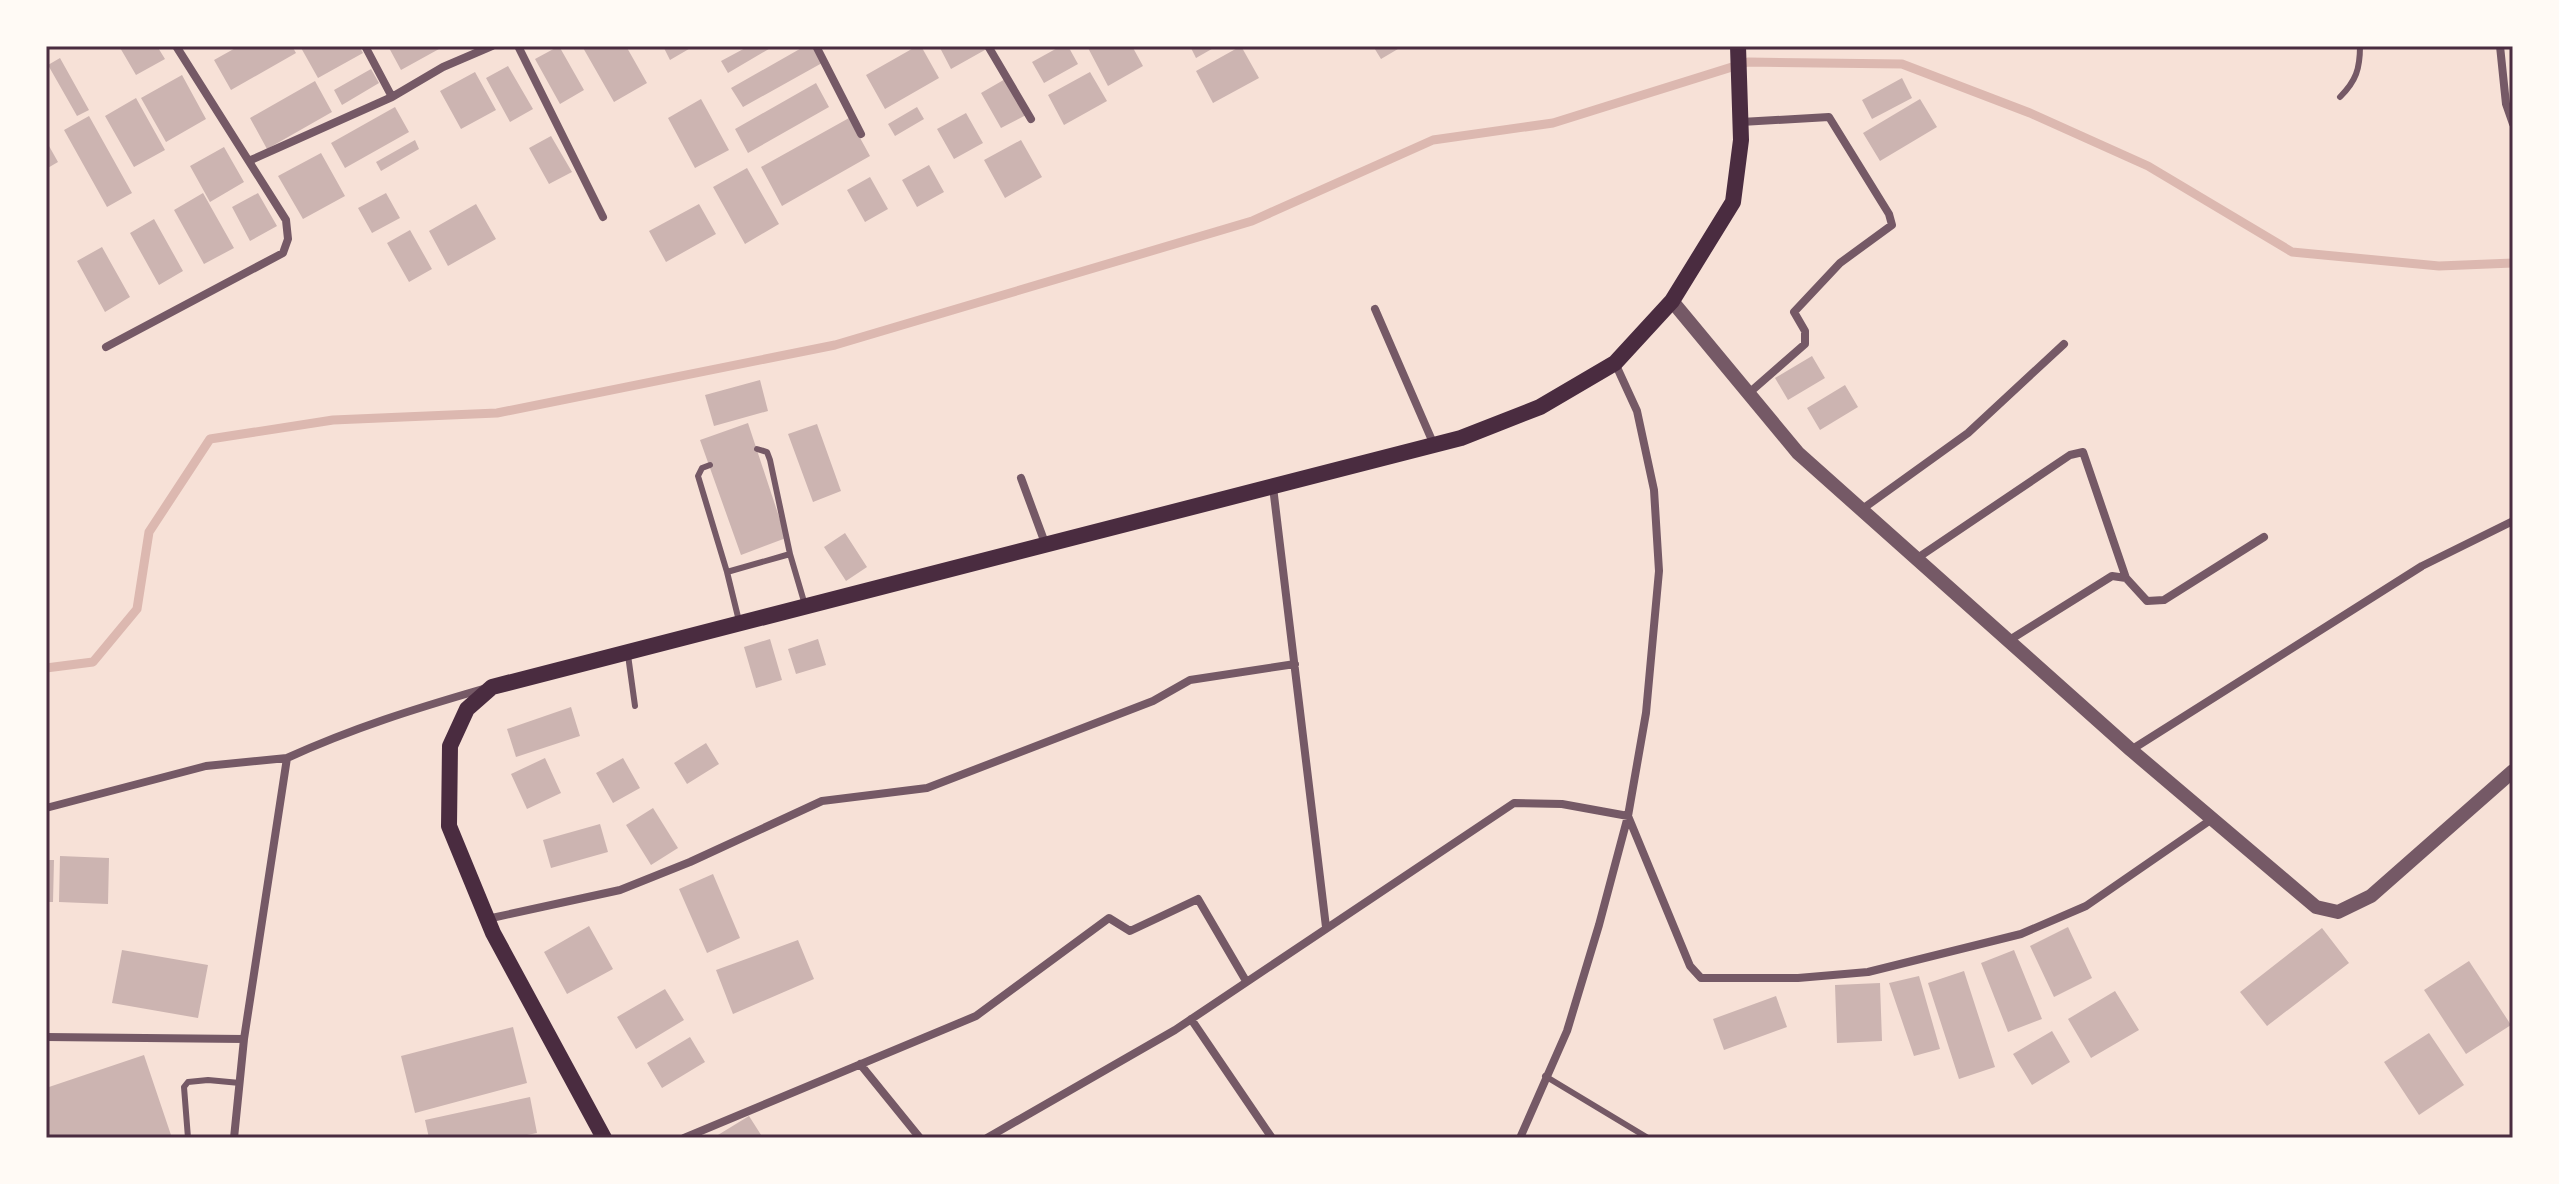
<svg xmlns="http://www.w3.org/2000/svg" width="2559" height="1184" font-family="'Exo 2',sans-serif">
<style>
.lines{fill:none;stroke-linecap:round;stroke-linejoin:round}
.stream{stroke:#dcb8b0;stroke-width:9}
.building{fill:#ccb4b1}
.service{stroke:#755966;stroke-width:6}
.minor{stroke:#755966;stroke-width:8}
.tertiary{stroke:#755966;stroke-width:14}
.secondary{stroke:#4a2c40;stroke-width:16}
.neatline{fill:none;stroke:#4a2c40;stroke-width:3}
</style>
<rect width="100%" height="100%" fill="#f7e1d7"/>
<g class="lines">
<path class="stream" d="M 46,668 L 93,662 L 137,609 L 149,532 L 210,439 L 333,420 L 497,413 L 835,345 L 1252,221 L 1433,140 L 1553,123 L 1748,62 L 1902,64 L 2030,113 L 2148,166 L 2292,252 L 2439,266 L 2513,263"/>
</g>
<path class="building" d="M 119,46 L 157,46 L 165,59 L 136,75 Z
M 239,46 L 292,46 L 296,53 L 231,90 L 214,60 Z
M 300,46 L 359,46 L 363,53 L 318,78 Z
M 388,46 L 437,46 L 439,49 L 401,70 Z
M 559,46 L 584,90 L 560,104 L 535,59 Z
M 582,46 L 626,46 L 647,83 L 614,102 Z
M 663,46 L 694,46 L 670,60 Z
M 749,46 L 774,46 L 728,73 L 721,61 Z
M 805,46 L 813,46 L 822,63 L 743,107 L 731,88 Z
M 917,46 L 921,46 L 939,78 L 885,109 L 866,75 Z
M 939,46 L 992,46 L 951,69 Z
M 1061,46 L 1068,46 L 1078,64 L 1044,83 L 1032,62 Z
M 1087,46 L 1132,46 L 1143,66 L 1108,86 Z
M 1190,46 L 1217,46 L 1196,58 Z
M 1241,46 L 1259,78 L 1213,103 L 1196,71 Z
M 1373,46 L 1403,46 L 1381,59 Z
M 60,58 L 89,110 L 77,116 L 48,65 Z
M 508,66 L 533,109 L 510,122 L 486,78 Z
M 371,69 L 379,83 L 342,105 L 334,90 Z
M 475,72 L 496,110 L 461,129 L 440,91 Z
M 1090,72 L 1107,101 L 1064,125 L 1048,95 Z
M 182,75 L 206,119 L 166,142 L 141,98 Z
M 1007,78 L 1028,114 L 1001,128 L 981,93 Z
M 1902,78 L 1912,98 L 1872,119 L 1862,100 Z
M 315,81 L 332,112 L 267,149 L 250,118 Z
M 816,83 L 829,107 L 748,153 L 735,129 Z
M 136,98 L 165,150 L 134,167 L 105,116 Z
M 701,99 L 729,150 L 695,168 L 668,118 Z
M 1920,99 L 1937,127 L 1880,161 L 1863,133 Z
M 395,107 L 409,132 L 345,168 L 331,143 Z
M 917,107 L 924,119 L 895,136 L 888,124 Z
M 966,113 L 983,143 L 954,159 L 937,129 Z
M 89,116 L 132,193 L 107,207 L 64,130 Z
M 849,118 L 870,156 L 782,206 L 761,167 Z
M 551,136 L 572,172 L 549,184 L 529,148 Z
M 415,140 L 419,149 L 381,171 L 376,162 Z
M 1021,140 L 1042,177 L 1005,198 L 984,160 Z
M 49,146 L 58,162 L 46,169 L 46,148 Z
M 224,147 L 244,182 L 210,202 L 190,166 Z
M 321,153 L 345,196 L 303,219 L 278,176 Z
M 929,165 L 944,192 L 917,207 L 902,180 Z
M 747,168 L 779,224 L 745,244 L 713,187 Z
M 870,177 L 888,209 L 865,222 L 847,190 Z
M 203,193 L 234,248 L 204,264 L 174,210 Z
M 258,193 L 277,226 L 250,241 L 232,207 Z
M 386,193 L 400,218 L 372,233 L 358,208 Z
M 476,204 L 496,239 L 448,266 L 429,231 Z
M 699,204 L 716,234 L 666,262 L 649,231 Z
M 154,219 L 183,271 L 159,285 L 130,233 Z
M 410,230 L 432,269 L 409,282 L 387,243 Z
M 102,247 L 130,297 L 105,312 L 77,261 Z
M 1812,356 L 1825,378 L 1788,400 L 1775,378 Z
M 760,380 L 768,411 L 714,426 L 705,395 Z
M 1845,385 L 1858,407 L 1820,430 L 1807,408 Z
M 748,423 L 786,538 L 741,555 L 700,440 Z
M 817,424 L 841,491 L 813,502 L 788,434 Z
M 845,533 L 867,567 L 846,581 L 824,547 Z
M 770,639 L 782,680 L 756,688 L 744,647 Z
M 818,639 L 826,665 L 796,674 L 788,649 Z
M 571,707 L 580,736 L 516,757 L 507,729 Z
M 706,743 L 719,764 L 687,784 L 674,763 Z
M 545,758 L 561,793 L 527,809 L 511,774 Z
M 623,758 L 640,788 L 613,803 L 596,773 Z
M 653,808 L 678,848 L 651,865 L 626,825 Z
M 600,824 L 608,852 L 551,868 L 543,840 Z
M 60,856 L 109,858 L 108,904 L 59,902 Z
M 46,860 L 54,860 L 53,902 L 46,902 Z
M 713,874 L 740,938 L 707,953 L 679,889 Z
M 589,926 L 613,969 L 567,994 L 544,952 Z
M 2068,927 L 2092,978 L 2054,997 L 2030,946 Z
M 2322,928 L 2349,963 L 2267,1026 L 2240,992 Z
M 798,940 L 814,979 L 733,1014 L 716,970 Z
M 122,950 L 208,965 L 198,1018 L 112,1003 Z
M 2014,950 L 2042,1019 L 2008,1032 L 1981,963 Z
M 2469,961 L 2511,1025 L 2466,1054 L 2424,990 Z
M 1964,971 L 1995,1067 L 1959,1079 L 1928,983 Z
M 1919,976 L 1940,1049 L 1914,1056 L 1889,983 Z
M 1880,983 L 1882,1041 L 1837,1043 L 1835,985 Z
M 665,989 L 684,1020 L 636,1049 L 617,1017 Z
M 2115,991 L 2139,1030 L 2091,1058 L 2068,1019 Z
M 1776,996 L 1787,1027 L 1724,1050 L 1713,1019 Z
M 513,1027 L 527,1083 L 415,1113 L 401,1056 Z
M 2052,1031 L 2070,1062 L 2032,1085 L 2013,1054 Z
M 2429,1033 L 2464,1085 L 2419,1115 L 2384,1062 Z
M 690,1037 L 705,1062 L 662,1088 L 647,1063 Z
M 144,1055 L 172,1138 L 46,1138 L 46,1088 Z
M 530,1097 L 537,1133 L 512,1138 L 429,1138 L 425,1120 Z
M 749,1116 L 763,1138 L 713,1138 Z"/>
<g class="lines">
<path class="service" d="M 2340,97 C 2356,81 2360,69 2360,46
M 757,449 L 767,452 L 770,460 L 790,554 L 805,605
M 710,465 L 702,468 L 698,476 L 727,572 L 739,621
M 727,572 L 790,554
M 628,655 L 635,706
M 1545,1076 L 1648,1138
M 188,1138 L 184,1087 L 188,1082 L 208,1080 L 240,1083"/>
<path class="minor" d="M 365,46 L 392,97
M 518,46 L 603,217
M 816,46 L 861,134
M 988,46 L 1031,119
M 2500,46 L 2506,104 L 2513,124
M 1741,122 L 1829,117 L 1889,214 L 1892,225 L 1840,263 L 1794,312 L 1805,331 L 1805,344 L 1749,393
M 251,160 L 392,97 L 443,67 L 492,46
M 1375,309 L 1434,445
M 106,347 L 283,253 L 288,239 L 286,220 L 176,46
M 1021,478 L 1045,543
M 1273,487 L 1326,927
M 1861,510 L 1968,433 L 2064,344
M 1916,559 L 2070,455 L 2083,452 L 2126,578
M 2008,641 L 2112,576 L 2126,578 L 2147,601 L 2164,600 L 2264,537
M 2131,750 L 2422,566 L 2513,521
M 46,808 L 206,766 L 287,758
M 487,919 L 620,890 L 690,862 L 822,801 L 927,788 L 1153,701 L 1190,680 L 1295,664
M 1191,1019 L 1272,1138
M 46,1037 L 244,1039
M 860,1064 L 920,1138
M 234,1138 L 244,1039 L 287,758 C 353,728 414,709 483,689
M 684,1138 L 976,1016 L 1109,918 L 1130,931 L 1198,899 L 1246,981
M 987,1138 L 1175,1030 L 1514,803 L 1562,804 L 1628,816 L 1690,966 L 1701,978 L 1798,978 L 1868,972 L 2021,934 L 2086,906 L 2212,819
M 1520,1138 L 1567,1031 L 1599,925 L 1628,816 L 1646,713 L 1659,571 L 1654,490 L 1637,411 L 1615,363"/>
<path class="tertiary" d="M 1672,301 L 1798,453 L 2131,750 L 2316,907 L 2338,912 L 2371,896 L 2513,771"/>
<path class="secondary" d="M 604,1138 L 493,933 L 449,826 L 450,746 L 467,709 L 492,687 L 1461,438 L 1540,407 L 1615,363 L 1672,301 L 1733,202 L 1741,140 L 1738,46"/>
</g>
<rect width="2559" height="1184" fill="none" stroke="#fffaf5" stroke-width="96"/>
<rect x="48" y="48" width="2463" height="1088" class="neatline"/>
</svg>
